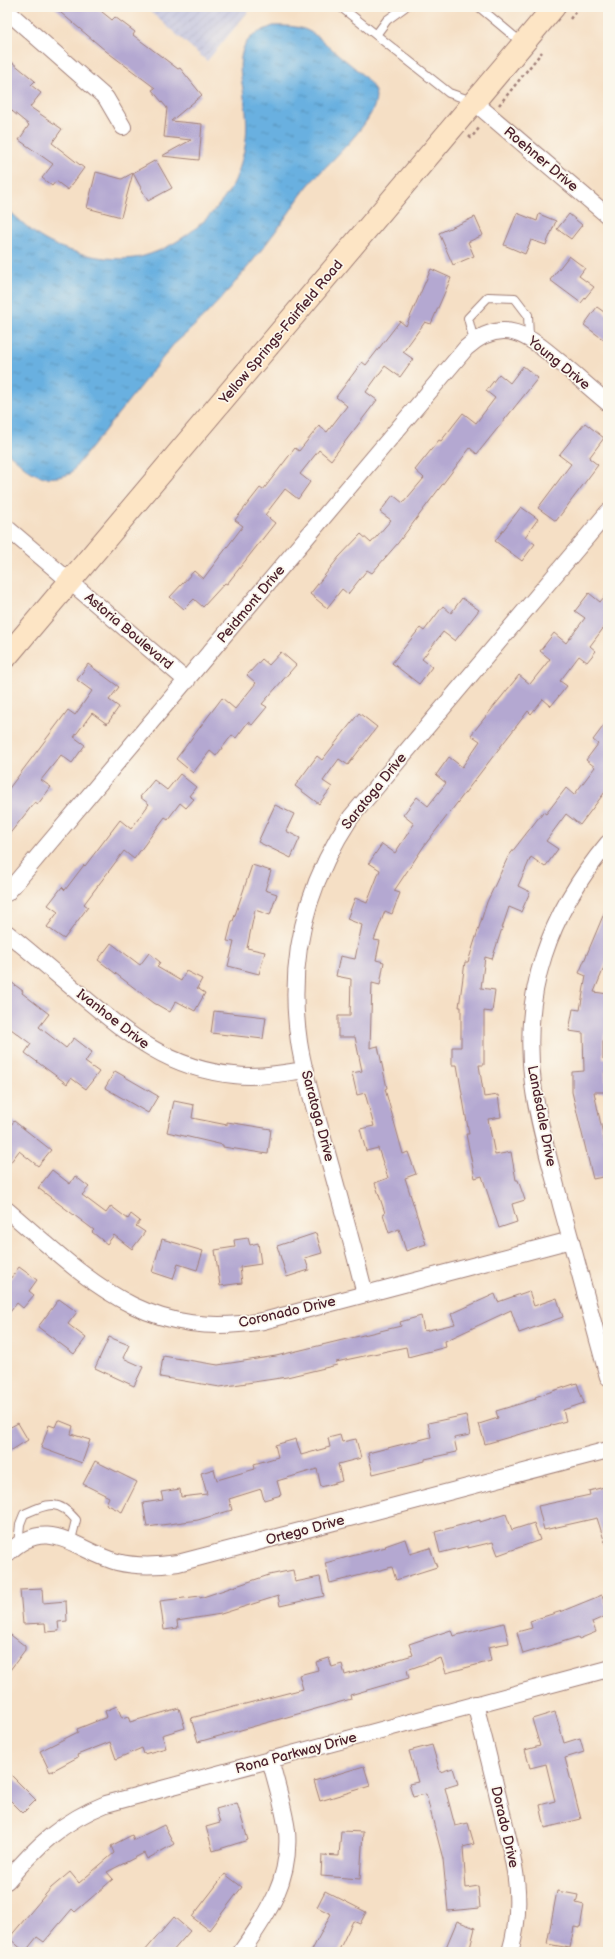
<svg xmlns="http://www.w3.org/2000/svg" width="615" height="1959" font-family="'Balsamiq Sans',sans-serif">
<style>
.industrial{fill:url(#industrial-furrows)}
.water{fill:url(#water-ripples);stroke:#5a6886}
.building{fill:#b4a8d1}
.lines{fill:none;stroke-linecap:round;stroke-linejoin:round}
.service-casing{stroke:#a07f78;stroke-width:10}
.minor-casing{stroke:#a07f78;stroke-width:18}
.secondary-casing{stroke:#a07f78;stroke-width:24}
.path{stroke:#a07f78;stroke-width:2.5;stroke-dasharray:3 3;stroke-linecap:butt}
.service{stroke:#fff;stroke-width:8}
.minor{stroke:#fff;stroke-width:16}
.secondary{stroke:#fde5c5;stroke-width:22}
.labels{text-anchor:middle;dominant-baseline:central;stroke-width:3.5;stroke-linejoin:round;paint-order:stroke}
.street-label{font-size:14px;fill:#4a1f2b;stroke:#fbf7ec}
</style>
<defs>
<pattern id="industrial-furrows" width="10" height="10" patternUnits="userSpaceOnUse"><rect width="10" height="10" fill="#c1c2dd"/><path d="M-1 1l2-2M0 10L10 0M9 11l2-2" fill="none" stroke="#a7a6be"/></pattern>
<pattern id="water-ripples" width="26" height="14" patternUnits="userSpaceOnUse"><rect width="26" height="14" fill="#69b0e0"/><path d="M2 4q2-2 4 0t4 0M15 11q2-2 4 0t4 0" fill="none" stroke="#588fb6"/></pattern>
</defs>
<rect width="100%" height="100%" fill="#fbf7ec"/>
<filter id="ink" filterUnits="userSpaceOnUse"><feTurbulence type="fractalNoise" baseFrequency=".025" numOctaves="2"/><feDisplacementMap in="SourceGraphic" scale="8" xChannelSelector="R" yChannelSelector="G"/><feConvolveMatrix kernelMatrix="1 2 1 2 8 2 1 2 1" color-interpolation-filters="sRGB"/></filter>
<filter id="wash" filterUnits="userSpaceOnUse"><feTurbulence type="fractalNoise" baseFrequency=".012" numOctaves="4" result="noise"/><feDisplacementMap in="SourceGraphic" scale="16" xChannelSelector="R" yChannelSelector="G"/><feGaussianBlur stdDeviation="0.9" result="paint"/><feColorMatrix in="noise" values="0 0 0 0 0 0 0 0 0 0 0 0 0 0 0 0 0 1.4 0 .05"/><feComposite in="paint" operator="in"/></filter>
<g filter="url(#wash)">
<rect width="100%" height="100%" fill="#f5dfc5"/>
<path class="industrial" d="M 145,7 L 252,7 L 207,61 Z"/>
<path class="water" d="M 273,26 C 311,25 312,33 339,55 C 349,64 376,82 376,97 C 376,123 324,166 307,187 C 298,198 290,212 281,224 C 249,267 214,311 173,345 L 70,474 C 38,484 30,471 7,452 L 7,209 C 19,219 31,232 45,240 C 70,254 116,264 144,256 C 179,246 212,219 231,188 C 237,178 241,163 244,151 C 248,135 247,113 244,97 C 242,78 237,69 243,49 C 248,35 261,31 273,26 Z"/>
<g id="blocks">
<path class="building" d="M 54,7 L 96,7 L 112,20 L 115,17 L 135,32 L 133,35 L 178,69 L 180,68 L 202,95 L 171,121 L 202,124 L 199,160 L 162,156 L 191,140 L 164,137 L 167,108 L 152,90 L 155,88 L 106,51 Z
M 7,58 L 35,81 L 31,85 L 41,93 L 30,107 L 62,129 L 52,143 L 84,168 L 68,190 L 56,181 L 52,186 L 42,178 L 53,164 L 19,140 L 29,125 L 7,107 Z
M 156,160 L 172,188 L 148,201 L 133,173 L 121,217 L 87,208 L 96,172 L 122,179 Z
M 517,213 L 537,221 L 539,214 L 556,221 L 546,245 L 531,240 L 525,254 L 504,245 Z
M 569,214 L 582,225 L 571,239 L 557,229 Z
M 475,217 L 483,235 L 468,242 L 474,256 L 453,265 L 439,233 Z
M 569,256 L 585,268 L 579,276 L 594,287 L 581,303 L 550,280 Z
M 431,269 L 451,278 L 431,324 L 425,322 L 403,352 L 413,359 L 400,377 L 385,366 L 366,392 L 377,400 L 331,460 L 319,450 L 300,474 L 310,482 L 298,499 L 285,489 L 265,515 L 275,523 L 227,584 L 225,583 L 203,607 L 194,599 L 184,609 L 170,597 L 194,571 L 203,579 L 243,526 L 235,520 L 260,488 L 263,490 L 295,448 L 299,451 L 319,426 L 327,432 L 347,406 L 336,397 L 362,362 L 366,365 L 400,321 L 406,326 Z
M 597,307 L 608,315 L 608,343 L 584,325 Z
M 523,366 L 538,378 L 477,454 L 470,448 L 398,543 L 372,573 L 367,570 L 348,594 L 342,589 L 327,608 L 310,594 L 339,557 L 361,534 L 371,543 L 391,520 L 380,512 L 393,495 L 403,503 L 424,478 L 415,470 L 439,440 L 441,441 L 463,413 L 476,423 L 495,398 L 486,391 L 499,374 L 510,383 Z
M 585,423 L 604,438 L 589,458 L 598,465 L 556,521 L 538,508 L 571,464 L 559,455 Z
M 521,507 L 538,519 L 525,537 L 535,544 L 522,561 L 495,541 Z
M 608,592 L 608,622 L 590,646 L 596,651 L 587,662 L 579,656 L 560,681 L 567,686 L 551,706 L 543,699 L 531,714 L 528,711 L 424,846 L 394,891 L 400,893 L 392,914 L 385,911 L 374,940 L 380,941 L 376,960 L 384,962 L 380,985 L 372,983 L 370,1048 L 378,1046 L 387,1088 L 385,1089 L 403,1154 L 408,1152 L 416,1174 L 405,1178 L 426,1244 L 406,1251 L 399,1229 L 389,1233 L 383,1214 L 385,1213 L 375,1183 L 388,1178 L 378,1148 L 366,1151 L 360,1129 L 374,1126 L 365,1093 L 357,1095 L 352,1073 L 362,1071 L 355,1037 L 338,1037 L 338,1016 L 350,1016 L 351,979 L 336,976 L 340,956 L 355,959 L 362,925 L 347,919 L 355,898 L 367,903 L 380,870 L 369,863 L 382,844 L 395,853 L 414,824 L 403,815 L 417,797 L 428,806 L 446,783 L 436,775 L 449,757 L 462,767 L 480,741 L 471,735 L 519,675 L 530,684 L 550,659 L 540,651 L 554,633 L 566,643 L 585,618 L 575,611 L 589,593 L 600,602 Z
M 462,598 L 479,610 L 455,641 L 443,632 L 422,659 L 432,667 L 419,684 L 392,663 L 420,628 L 424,631 L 443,606 L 451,613 Z
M 281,652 L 296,665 L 262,704 L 267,707 L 252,725 L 248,722 L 236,738 L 232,735 L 216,756 L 210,751 L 193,773 L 176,759 L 222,698 L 235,709 L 256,683 L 247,675 L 262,659 L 269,665 Z
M 88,664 L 119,687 L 109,700 L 119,707 L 107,724 L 92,713 L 74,737 L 85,745 L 72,763 L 61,755 L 41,780 L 51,787 L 38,804 L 35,802 L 7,837 L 7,791 L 68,710 L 75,715 L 92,691 L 77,680 Z
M 359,713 L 377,727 L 348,765 L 339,759 L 323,781 L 332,787 L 319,804 L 295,786 L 317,756 L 322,760 Z
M 608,720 L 608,788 L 580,825 L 566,814 L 546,841 L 558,849 L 545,867 L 531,857 L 518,886 L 530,892 L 521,912 L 509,907 L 492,959 L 485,957 L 481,988 L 495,990 L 492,1012 L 484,1011 L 484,1065 L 479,1065 L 484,1097 L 498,1095 L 501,1117 L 488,1119 L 495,1155 L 511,1152 L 516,1180 L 518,1180 L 525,1200 L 512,1204 L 517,1222 L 499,1228 L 482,1176 L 475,1178 L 466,1134 L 469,1134 L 457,1065 L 452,1065 L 452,1047 L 461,1047 L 461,1007 L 459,1007 L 465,962 L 468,962 L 487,902 L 508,857 L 543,812 L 546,814 L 566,788 L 574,795 L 595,767 L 586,760 L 598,744 L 593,740 Z
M 180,774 L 196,787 L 189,796 L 194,799 L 186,808 L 180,803 L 168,819 L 165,817 L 134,859 L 124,851 L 84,904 L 88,907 L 64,939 L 47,927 L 58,912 L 48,905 L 62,887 L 65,890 L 84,865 L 85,866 L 120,820 L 131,829 L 149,804 L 140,797 L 154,780 L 167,790 Z
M 275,805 L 294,814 L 286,831 L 300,838 L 291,858 L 258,842 Z
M 252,865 L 271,871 L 265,890 L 277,894 L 270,915 L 255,910 L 247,948 L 265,952 L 259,974 L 228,966 L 234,942 L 227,941 L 232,921 L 233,921 Z
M 608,904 L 608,958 L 594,992 L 608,994 L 608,1015 L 603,1043 L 603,1059 L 608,1058 L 608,1071 L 605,1071 L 606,1092 L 594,1092 L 608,1158 L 608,1176 L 593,1179 L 572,1092 L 572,1072 L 584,1071 L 583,1033 L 569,1031 L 573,1009 L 580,1010 L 586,976 L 579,973 Z
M 111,943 L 140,965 L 149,953 L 160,962 L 157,967 L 181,981 L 186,971 L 202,979 L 197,988 L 205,993 L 195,1011 L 176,1001 L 170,1012 L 154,1003 L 98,960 Z
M 7,979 L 23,991 L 22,993 L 49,1014 L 39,1027 L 66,1048 L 74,1038 L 92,1052 L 85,1062 L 99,1072 L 86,1089 L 71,1078 L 67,1084 L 25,1053 L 31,1044 L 7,1026 Z
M 214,1011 L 266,1017 L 263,1039 L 211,1033 Z
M 115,1071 L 158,1096 L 148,1113 L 105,1088 Z
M 174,1101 L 194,1105 L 192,1118 L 227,1125 L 227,1122 L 271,1129 L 268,1154 L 223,1147 L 223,1145 L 167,1132 Z
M 14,1121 L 51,1150 L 38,1166 L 19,1151 L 7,1167 L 7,1130 Z
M 52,1170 L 70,1184 L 75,1176 L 89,1187 L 82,1195 L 106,1213 L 111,1206 L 128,1219 L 131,1214 L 140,1221 L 136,1226 L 145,1232 L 132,1249 L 114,1235 L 107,1244 L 92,1232 L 94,1230 L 38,1188 Z
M 316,1233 L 322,1253 L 305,1258 L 309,1270 L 287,1277 L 277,1246 Z
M 248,1238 L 250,1245 L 258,1243 L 261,1264 L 240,1267 L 242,1283 L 220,1286 L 215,1250 L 235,1247 L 234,1240 Z
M 162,1239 L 203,1251 L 197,1270 L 178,1264 L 173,1279 L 152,1272 Z
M 19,1267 L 37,1280 L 29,1291 L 34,1295 L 23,1308 L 17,1303 L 7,1316 L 7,1283 Z
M 529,1291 L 534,1306 L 557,1298 L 563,1317 L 519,1333 L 511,1310 L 445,1341 L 446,1347 L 408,1357 L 406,1347 L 336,1362 L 337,1365 L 287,1377 L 220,1387 L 160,1377 L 163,1356 L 218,1365 L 276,1356 L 401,1326 L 400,1322 L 421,1316 L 424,1331 L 455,1324 L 451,1314 L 495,1294 L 498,1302 Z
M 59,1299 L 77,1312 L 68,1324 L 86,1338 L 74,1354 L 38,1327 Z
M 109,1337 L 129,1345 L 123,1358 L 143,1367 L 134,1386 L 95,1368 Z
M 577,1383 L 584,1403 L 563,1410 L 566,1421 L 485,1444 L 479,1424 L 498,1418 L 496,1411 L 536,1399 L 535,1397 Z
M 466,1415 L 470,1435 L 454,1438 L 457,1452 L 425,1459 L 425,1461 L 373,1474 L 368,1453 L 431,1437 L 428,1423 Z
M 58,1420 L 73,1426 L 71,1434 L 90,1440 L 82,1463 L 41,1448 L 49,1425 L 55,1427 Z
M 18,1423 L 28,1440 L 7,1453 L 7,1429 Z
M 340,1435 L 342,1442 L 356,1439 L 361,1458 L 338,1464 L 342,1481 L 321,1487 L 317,1469 L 277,1481 L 281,1495 L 264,1500 L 261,1489 L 229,1499 L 232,1510 L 198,1520 L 147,1527 L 143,1503 L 163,1500 L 161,1492 L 180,1489 L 181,1497 L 207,1494 L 201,1473 L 214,1469 L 217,1480 L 255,1469 L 254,1464 L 278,1457 L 275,1445 L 296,1439 L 301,1455 L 330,1447 L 328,1438 Z
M 95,1461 L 137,1482 L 122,1512 L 106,1504 L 109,1497 L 83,1484 Z
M 608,1486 L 608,1543 L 605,1543 L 597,1518 L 544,1530 L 538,1506 L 590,1495 L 589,1491 Z
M 506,1514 L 512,1530 L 534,1523 L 540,1540 L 498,1555 L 493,1542 L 468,1548 L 468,1546 L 440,1553 L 435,1532 L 480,1520 L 480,1522 Z
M 405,1539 L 410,1554 L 430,1548 L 437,1567 L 396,1580 L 392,1567 L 330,1583 L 325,1563 L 386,1547 L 385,1546 Z
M 293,1570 L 295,1582 L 320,1577 L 324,1596 L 280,1606 L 278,1596 L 221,1614 L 177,1621 L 178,1628 L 164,1630 L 160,1601 L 200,1596 L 200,1598 L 269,1575 Z
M 42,1589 L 43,1603 L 66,1601 L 67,1621 L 58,1622 L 59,1631 L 46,1632 L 45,1623 L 23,1624 L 20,1590 Z
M 602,1595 L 608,1610 L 608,1615 L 592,1622 L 596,1632 L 579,1639 L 578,1637 L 523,1654 L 517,1632 L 532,1628 L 530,1621 L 565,1610 Z
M 504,1623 L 509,1643 L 488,1647 L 491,1661 L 446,1673 L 441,1658 L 407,1670 L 409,1678 L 350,1695 L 351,1699 L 198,1742 L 191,1718 L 303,1689 L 299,1675 L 318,1670 L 316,1662 L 329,1658 L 332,1667 L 342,1664 L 345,1675 L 413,1655 L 409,1644 L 451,1630 L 453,1636 Z
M 7,1632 L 25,1646 L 25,1650 L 7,1674 Z
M 117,1706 L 122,1718 L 128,1716 L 130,1722 L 179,1708 L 185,1728 L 162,1735 L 166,1748 L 144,1754 L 142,1748 L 116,1759 L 110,1742 L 77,1755 L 78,1757 L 50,1772 L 40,1751 L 78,1732 L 77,1729 L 107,1717 L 105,1711 Z
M 555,1712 L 564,1743 L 580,1738 L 584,1752 L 565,1758 L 581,1819 L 545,1828 L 540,1805 L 555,1801 L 546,1764 L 530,1768 L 525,1750 L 540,1746 L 532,1719 Z
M 432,1745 L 440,1772 L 453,1768 L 458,1784 L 445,1788 L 455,1826 L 468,1823 L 474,1844 L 463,1847 L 466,1888 L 478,1886 L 480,1908 L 448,1911 L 443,1859 L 426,1794 L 413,1797 L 409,1784 L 418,1782 L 409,1751 Z
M 364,1766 L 370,1786 L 320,1801 L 314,1781 Z
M 7,1771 L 36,1800 L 23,1813 L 7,1797 Z
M 237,1803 L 248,1840 L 213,1851 L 206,1827 L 220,1823 L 216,1809 Z
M 164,1825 L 174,1844 L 147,1859 L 144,1853 L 107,1872 L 113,1879 L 75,1912 L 72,1909 L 44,1942 L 37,1937 L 25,1952 L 9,1938 L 51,1888 L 70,1872 L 79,1883 L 114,1853 L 111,1846 L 132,1835 L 134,1840 Z
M 341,1831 L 363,1832 L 360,1879 L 321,1876 L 322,1855 L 339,1856 Z
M 225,1874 L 242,1887 L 209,1930 L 192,1917 Z
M 325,1891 L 366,1912 L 360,1924 L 353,1921 L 338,1952 L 311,1952 L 331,1914 L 317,1907 Z
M 557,1891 L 578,1895 L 576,1903 L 584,1905 L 580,1928 L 574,1927 L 570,1948 L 547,1944 Z
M 174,1917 L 190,1931 L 172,1952 L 144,1952 Z
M 457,1921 L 475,1928 L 469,1952 L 444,1952 Z"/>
</g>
</g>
<g filter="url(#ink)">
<use href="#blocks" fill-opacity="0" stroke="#a07f78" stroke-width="1"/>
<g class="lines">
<g class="service-casing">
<path id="service" d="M 341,7 L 449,93 L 472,101
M 479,7 L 522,43
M 376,35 L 387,20 L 405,7
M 474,341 L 468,318 L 488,297 L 515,298 L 528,315 L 529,337
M 18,1545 L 20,1524 L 24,1514 C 47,1504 58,1498 76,1520 L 71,1540"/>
</g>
<g class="minor-casing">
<path id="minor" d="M 7,11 L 106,98 L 123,127
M 474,102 L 608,216
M 7,528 L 187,681
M 608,843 C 549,914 521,991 533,1084 C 538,1124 551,1165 561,1205 C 577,1262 592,1319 608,1377
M 7,893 L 466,348 C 504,314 530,337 561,363 C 577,376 592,390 608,403
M 7,933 C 32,953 56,974 81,995 C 129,1035 169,1069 234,1075 C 258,1078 282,1073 306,1070
M 7,1210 C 90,1281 144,1341 263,1321 L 571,1240
M 365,1294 C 352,1243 338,1192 324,1142 C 315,1109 304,1075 299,1042 C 287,961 306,885 351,817 L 608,512
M 7,1554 C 48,1513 76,1551 117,1562 C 137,1567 158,1566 178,1563 L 608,1450
M 475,1704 C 484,1738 492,1771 500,1805 C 513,1857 526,1899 510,1952
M 7,1881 C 36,1846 63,1821 106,1804 L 608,1669
M 241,1952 C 268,1914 291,1880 287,1831 C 284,1807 276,1783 270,1759"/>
</g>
<g class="secondary-casing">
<path id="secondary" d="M 7,656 L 554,7"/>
</g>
<path class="path" d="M 570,19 L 579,7
M 499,105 L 542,52
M 469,136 L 471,138 L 480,127"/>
<use href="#service" class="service"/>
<use href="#minor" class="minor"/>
<use href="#secondary" class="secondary"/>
</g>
</g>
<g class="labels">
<g class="street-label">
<text transform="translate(541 159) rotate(40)">Roehner Drive</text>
<text transform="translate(281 332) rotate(-50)">Yellow Springs-Fairfield Road</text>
<text transform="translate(559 363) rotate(39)">Young Drive</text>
<text transform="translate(251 604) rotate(-50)">Peidmont Drive</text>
<text transform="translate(129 631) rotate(40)">Astoria Boulevard</text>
<text transform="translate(374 791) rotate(-51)">Saratoga Drive</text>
<text transform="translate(113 1019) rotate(38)">Ivanhoe Drive</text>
<text transform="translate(318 1116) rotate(75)">Saratoga Drive</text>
<text transform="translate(542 1116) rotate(79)">Landsdale Drive</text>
<text transform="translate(287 1312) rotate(-13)">Coronado Drive</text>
<text transform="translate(305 1530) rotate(-15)">Ortego Drive</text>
<text transform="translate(296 1753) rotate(-15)">Rona Parkway Drive</text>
<text transform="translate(505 1827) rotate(77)">Dorado Drive</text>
</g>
</g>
<rect width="615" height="1959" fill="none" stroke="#fbf7ec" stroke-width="24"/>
</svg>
